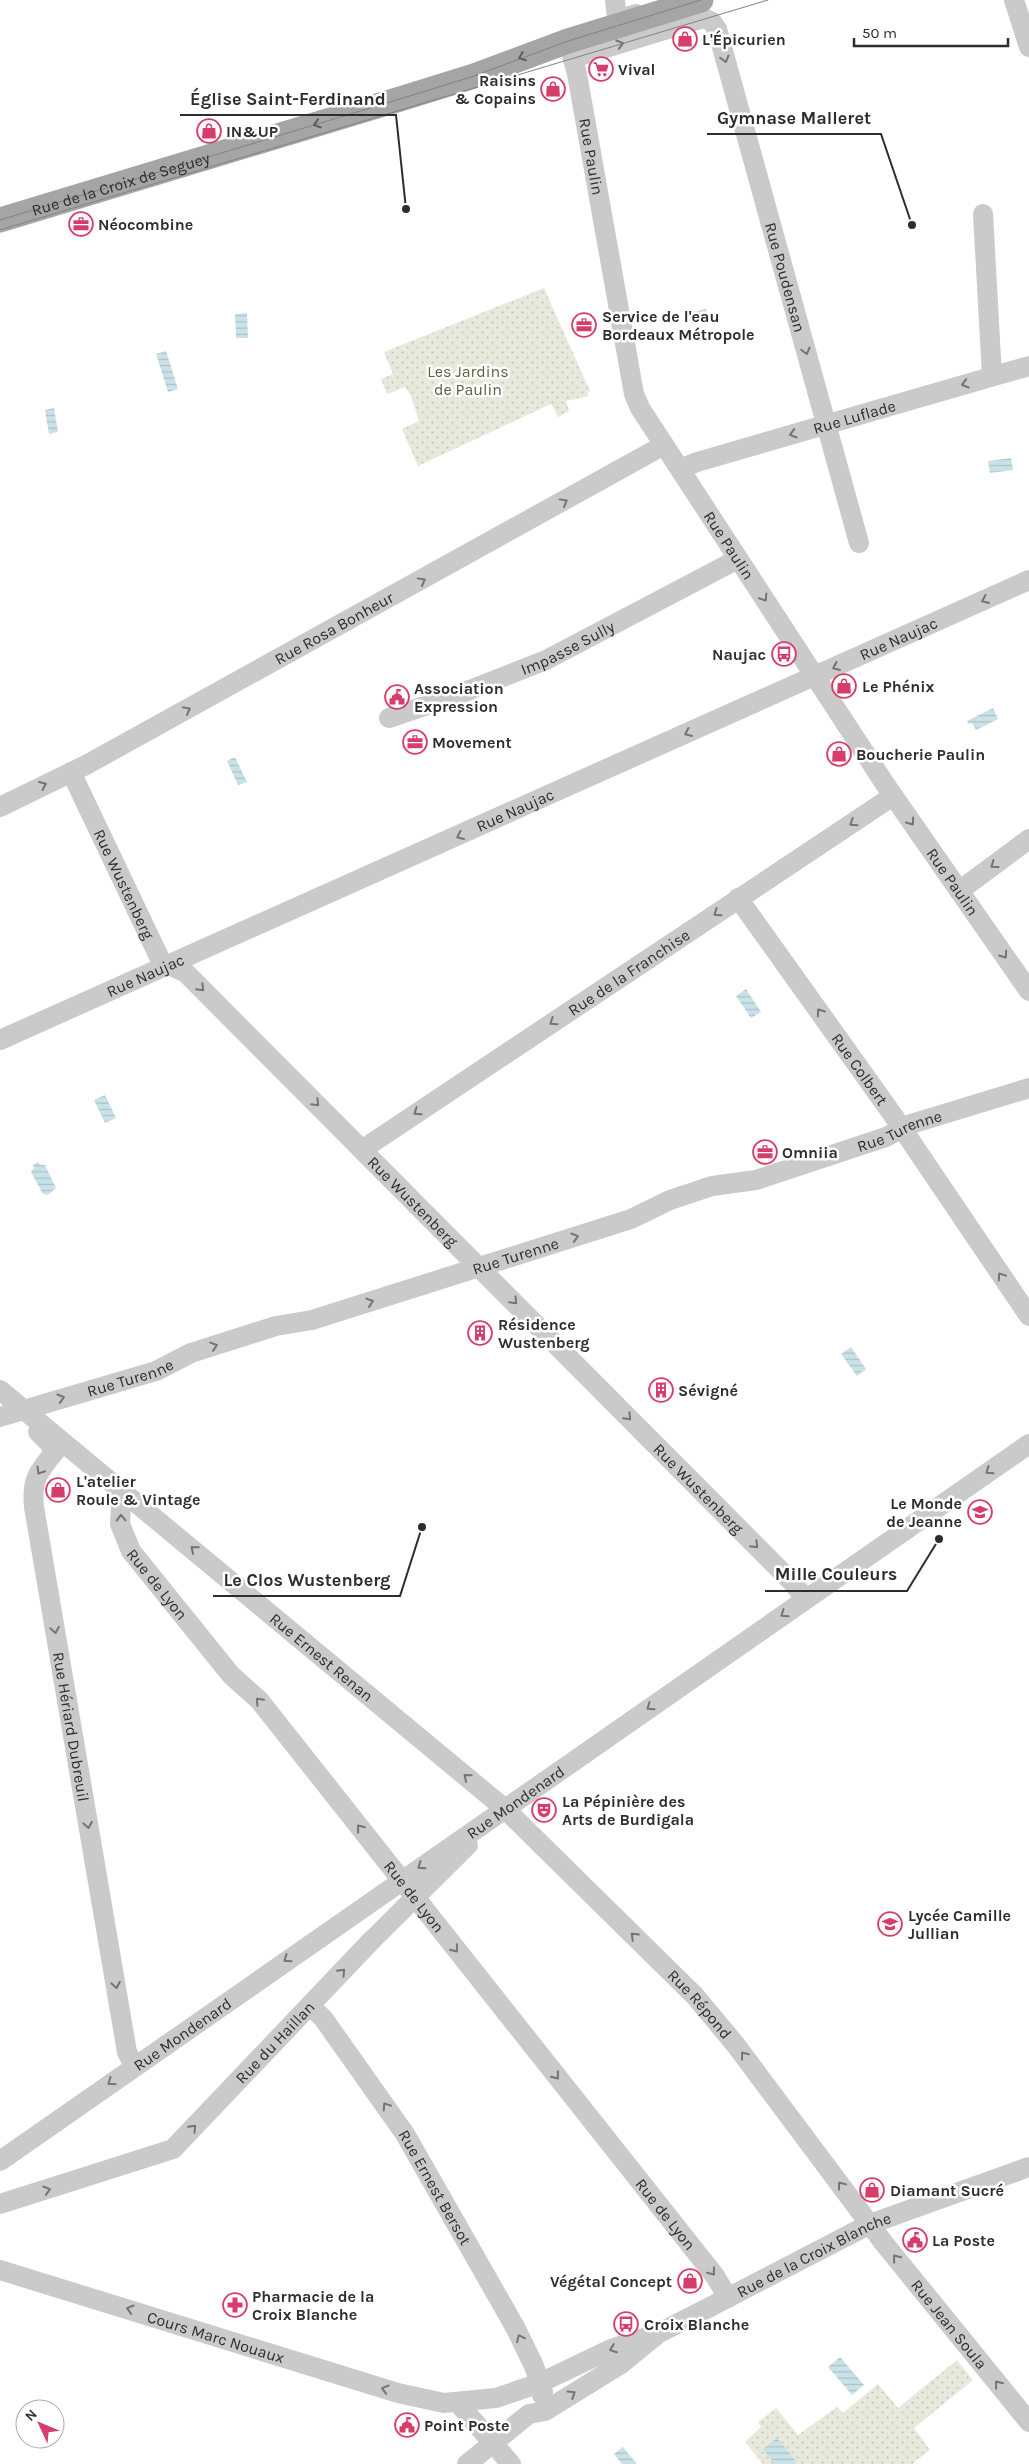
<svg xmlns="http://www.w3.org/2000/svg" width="1029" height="2464" font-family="Karla,sans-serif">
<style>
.grass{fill:url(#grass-dots)}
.water{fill:url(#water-rules)}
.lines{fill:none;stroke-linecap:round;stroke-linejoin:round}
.minor{stroke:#cacaca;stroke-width:20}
.major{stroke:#a5a5a5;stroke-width:25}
.tram{stroke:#828282;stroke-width:1}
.oneway{stroke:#747474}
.oneway2{stroke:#5d5d5d}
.labels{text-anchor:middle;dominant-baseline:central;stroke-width:5;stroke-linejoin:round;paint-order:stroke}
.poi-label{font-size:16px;font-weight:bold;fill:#2d2d2d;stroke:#fff;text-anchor:start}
.street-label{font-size:16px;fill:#2d2d2d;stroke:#fff}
.park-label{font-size:16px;fill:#58643e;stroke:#fff}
.leader{fill:none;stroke:#2d2d2d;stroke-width:2}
.callout-dot{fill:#2d2d2d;stroke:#fff;stroke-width:2}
.callout-label{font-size:18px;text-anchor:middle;font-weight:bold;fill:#2d2d2d;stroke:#fff;stroke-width:5;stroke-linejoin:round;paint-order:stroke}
</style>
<defs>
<pattern id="grass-dots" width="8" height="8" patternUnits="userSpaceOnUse" patternTransform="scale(1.25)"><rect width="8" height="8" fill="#e6e9db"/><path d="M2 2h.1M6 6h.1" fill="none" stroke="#c6c8bc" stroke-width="1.8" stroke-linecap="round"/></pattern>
<pattern id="water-rules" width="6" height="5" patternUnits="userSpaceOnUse" patternTransform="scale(1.25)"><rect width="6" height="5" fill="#c9e2e8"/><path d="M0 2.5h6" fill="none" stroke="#adc2c7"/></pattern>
</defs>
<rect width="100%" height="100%" fill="#fff"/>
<path class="grass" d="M 544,288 L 590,391 L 587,392 L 589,396 L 566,401 L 569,411 L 558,417 L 551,404 L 418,466 L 402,429 L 419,421 L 411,396 L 405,387 L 387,394 L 381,379 L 393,374 L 384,352 Z
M 957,2360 L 973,2380 L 914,2428 L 930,2450 L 912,2464 L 763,2464 L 745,2442 L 761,2427 L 758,2422 L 776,2408 L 798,2435 L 837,2407 L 843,2413 L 878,2384 L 898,2408 Z"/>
<path class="water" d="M 706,309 L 707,317 L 684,321 L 683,314 Z
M 247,313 L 248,338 L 236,338 L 235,314 Z
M 166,351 L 178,389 L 168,392 L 156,354 Z
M 54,408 L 58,432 L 49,434 L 45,410 Z
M 1011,458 L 1013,470 L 990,473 L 988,461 Z
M 993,708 L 998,719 L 976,730 L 972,723 L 969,724 L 967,721 Z
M 235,757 L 247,782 L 238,785 L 227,761 Z
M 746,989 L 761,1012 L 751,1018 L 736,996 Z
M 105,1095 L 116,1118 L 105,1123 L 94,1100 Z
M 38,1162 L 40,1165 L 45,1165 L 56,1188 L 48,1195 L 43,1194 L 31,1172 L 34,1168 L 33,1165 Z
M 851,1347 L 866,1369 L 857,1376 L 841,1354 Z
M 840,2357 L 864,2385 L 852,2395 L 828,2367 Z
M 777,2438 L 797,2462 L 795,2464 L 775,2464 L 763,2449 Z
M 623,2447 L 637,2464 L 622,2464 L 614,2454 Z"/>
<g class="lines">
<g class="minor">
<path d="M 615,0 L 617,20 L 636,14"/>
<path d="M 1014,0 L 1029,47"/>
<path id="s1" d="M 568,41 L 577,74 L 634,394 L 640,408 L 885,784 L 1029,991"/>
<path id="s2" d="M 573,58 L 704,18 L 712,22 L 717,29 L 859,543"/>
<path d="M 983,214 L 992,376"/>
<path id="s3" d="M 680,469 L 697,462 L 1029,366"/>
<path id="s4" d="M 389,718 L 457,695 L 546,660 L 738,559"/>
<path id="s5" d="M 71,772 L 161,961 L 186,973 L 794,1584 L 805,1599"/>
<path id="s6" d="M 0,807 L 86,765 L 664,445"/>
<path d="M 959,891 L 1029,839"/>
<path id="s7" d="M 738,898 L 895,1118 L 1029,1316"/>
<path id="s8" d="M 0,1040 L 1029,580"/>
<path id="s9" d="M 364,1150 L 372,1143 L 893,796"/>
<path id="s10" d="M 0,1390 L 504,1808 L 695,1996 L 735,2044 L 883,2242 L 1029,2422"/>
<path id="s11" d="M 0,1417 L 156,1371 L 191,1353 L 276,1326 L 312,1320 L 631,1219 L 670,1200 L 712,1186 L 756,1180 L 886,1137 L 911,1124 L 1029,1088"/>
<path id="s12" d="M 38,1432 L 56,1450 C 39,1471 31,1479 34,1507 L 127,2052 L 134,2066"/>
<path id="s13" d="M 125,1492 L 121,1506 L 120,1524 L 131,1551 L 231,1675 L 259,1700 L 715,2276 L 728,2298"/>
<path id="s14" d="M 310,2006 L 323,2018 L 405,2134 L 515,2327 L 534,2366 L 543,2392 L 542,2395"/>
<path id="s15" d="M 0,2161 L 1029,1444"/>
<path id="s16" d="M 0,2204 L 173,2149 L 371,1941 L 468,1845"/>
<path id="s17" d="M 0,2270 L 398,2393 L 444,2403 L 496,2398 L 540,2383 L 611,2349 L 659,2333"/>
<path d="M 458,2403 L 511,2464"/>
<path id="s18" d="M 467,2464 L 529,2414 L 545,2411 L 621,2364 L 659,2333 L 708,2308 L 870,2224 L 1029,2167"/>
</g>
<path class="major" d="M 0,220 L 400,99 L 474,76 L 568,41 L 701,0"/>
<g class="tram">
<path id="s19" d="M 0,220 L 400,99 L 474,76 L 568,41 L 701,0"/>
<path d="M 0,230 L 768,0"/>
</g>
</g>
<defs><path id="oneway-chevron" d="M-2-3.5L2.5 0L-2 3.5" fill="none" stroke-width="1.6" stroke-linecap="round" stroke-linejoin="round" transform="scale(1.25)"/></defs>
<g class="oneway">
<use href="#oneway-chevron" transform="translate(620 44) rotate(-17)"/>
<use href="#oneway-chevron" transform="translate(725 59) rotate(75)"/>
<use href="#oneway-chevron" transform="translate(806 351) rotate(75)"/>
<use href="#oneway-chevron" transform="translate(965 384) rotate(164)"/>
<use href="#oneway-chevron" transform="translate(793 434) rotate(164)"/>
<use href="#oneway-chevron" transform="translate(564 502) rotate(-29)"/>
<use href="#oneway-chevron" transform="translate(422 581) rotate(-29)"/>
<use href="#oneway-chevron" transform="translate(764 598) rotate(57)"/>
<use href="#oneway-chevron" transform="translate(985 600) rotate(156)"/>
<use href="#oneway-chevron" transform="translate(836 667) rotate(156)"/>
<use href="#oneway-chevron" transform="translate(187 710) rotate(-29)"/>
<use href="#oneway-chevron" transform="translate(688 733) rotate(156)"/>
<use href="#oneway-chevron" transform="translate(43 785) rotate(-24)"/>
<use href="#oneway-chevron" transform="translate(911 822) rotate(55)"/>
<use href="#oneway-chevron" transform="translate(853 823) rotate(147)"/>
<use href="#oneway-chevron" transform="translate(460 836) rotate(156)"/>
<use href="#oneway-chevron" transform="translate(994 865) rotate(144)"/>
<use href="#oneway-chevron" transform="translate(717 913) rotate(146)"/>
<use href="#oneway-chevron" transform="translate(1004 955) rotate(55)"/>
<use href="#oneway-chevron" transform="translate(201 988) rotate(45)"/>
<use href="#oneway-chevron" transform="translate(820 1012) rotate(-125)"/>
<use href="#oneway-chevron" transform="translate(553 1022) rotate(146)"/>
<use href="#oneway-chevron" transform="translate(316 1103) rotate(45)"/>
<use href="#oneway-chevron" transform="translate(417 1112) rotate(146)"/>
<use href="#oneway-chevron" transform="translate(575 1237) rotate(-17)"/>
<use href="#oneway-chevron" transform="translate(1001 1276) rotate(-124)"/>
<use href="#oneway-chevron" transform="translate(514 1301) rotate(46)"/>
<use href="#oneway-chevron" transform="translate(370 1302) rotate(-18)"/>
<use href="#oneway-chevron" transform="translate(214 1346) rotate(-18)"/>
<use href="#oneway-chevron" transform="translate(61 1398) rotate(-16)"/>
<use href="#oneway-chevron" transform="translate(628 1417) rotate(46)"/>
<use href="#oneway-chevron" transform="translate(40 1471) rotate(122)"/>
<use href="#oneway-chevron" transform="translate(989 1471) rotate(145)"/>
<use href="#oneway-chevron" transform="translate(121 1518) rotate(-91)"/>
<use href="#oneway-chevron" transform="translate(755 1545) rotate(45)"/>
<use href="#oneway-chevron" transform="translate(194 1549) rotate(-140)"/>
<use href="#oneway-chevron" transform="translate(784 1614) rotate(145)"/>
<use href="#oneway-chevron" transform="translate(55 1630) rotate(80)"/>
<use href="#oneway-chevron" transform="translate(259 1701) rotate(-133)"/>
<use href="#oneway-chevron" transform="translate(650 1707) rotate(145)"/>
<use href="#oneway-chevron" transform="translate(467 1777) rotate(-140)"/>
<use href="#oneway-chevron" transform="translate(88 1825) rotate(80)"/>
<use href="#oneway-chevron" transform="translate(360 1828) rotate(-128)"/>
<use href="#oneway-chevron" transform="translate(421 1866) rotate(145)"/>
<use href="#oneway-chevron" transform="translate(634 1936) rotate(-136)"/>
<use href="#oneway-chevron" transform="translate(455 1949) rotate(52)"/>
<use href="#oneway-chevron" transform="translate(287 1959) rotate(145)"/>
<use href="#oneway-chevron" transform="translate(342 1972) rotate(-47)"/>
<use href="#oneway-chevron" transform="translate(116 1985) rotate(80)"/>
<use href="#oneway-chevron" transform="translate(744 2055) rotate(-127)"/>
<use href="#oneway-chevron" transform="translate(556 2076) rotate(52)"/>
<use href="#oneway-chevron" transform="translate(111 2082) rotate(145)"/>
<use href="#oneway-chevron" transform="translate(386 2106) rotate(-124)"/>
<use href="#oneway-chevron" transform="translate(193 2128) rotate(-46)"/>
<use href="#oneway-chevron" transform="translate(841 2185) rotate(-127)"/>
<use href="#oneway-chevron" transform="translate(47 2190) rotate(-17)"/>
<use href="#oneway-chevron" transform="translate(896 2258) rotate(-129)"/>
<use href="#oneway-chevron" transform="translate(712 2272) rotate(53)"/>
<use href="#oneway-chevron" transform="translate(130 2309) rotate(-163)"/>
<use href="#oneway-chevron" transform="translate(520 2338) rotate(-116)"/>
<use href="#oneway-chevron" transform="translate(613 2349) rotate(159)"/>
<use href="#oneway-chevron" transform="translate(998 2384) rotate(-129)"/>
<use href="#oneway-chevron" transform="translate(385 2389) rotate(-163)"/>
<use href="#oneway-chevron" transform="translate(572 2394) rotate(-32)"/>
</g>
<g class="oneway2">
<use href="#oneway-chevron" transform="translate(522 57) rotate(159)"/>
<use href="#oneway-chevron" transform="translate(317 124) rotate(163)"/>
</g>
<defs>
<g id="shop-ring" transform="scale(1.25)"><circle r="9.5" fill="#fff" stroke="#d63d6a" stroke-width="1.5"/><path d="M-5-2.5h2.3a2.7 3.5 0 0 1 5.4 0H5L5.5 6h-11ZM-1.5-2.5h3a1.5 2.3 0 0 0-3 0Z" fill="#d63d6a"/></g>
<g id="supermarket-ring" transform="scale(1.25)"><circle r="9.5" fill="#fff" stroke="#d63d6a" stroke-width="1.5"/><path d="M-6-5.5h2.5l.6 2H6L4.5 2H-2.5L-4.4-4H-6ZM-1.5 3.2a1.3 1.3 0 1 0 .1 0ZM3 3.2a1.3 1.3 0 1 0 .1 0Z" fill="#d63d6a"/></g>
<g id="office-ring" transform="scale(1.25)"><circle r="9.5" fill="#fff" stroke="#d63d6a" stroke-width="1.5"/><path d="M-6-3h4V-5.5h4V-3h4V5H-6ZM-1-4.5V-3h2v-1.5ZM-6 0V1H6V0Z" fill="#d63d6a"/></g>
<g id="bus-ring" transform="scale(1.25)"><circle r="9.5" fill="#fff" stroke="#d63d6a" stroke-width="1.5"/><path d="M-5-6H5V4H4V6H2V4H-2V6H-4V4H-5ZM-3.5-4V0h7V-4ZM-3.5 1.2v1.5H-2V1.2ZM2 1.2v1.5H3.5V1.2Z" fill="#d63d6a"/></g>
<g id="civic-ring" transform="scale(1.25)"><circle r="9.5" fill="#fff" stroke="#d63d6a" stroke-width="1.5"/><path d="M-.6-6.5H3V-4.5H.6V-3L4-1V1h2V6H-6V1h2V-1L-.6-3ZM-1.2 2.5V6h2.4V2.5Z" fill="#d63d6a"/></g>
<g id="building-ring" transform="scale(1.25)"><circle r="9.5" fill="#fff" stroke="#d63d6a" stroke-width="1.5"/><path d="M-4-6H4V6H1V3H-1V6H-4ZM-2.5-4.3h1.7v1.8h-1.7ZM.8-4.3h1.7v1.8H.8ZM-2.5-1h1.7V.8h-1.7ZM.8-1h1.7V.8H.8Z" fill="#d63d6a"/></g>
<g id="school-ring" transform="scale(1.25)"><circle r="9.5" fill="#fff" stroke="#d63d6a" stroke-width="1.5"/><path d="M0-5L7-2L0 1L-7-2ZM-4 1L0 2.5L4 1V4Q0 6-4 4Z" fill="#d63d6a"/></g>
<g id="theatre-ring" transform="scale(1.25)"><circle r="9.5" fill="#fff" stroke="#d63d6a" stroke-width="1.5"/><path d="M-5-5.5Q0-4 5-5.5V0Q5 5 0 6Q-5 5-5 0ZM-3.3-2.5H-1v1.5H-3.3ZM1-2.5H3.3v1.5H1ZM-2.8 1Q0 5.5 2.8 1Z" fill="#d63d6a"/></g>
<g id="pharmacy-ring" transform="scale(1.25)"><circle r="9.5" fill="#fff" stroke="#d63d6a" stroke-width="1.5"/><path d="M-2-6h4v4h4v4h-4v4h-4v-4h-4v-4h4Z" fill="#d63d6a"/></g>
</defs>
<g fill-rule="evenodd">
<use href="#shop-ring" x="685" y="39"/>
<use href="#supermarket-ring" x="601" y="69"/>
<use href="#shop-ring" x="553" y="89"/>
<use href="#shop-ring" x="209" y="131"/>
<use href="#office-ring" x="81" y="224"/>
<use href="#office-ring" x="584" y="325"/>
<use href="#bus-ring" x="784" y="654"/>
<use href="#shop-ring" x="844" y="686"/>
<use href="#civic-ring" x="397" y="697"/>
<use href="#office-ring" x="415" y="742"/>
<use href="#shop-ring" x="839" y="754"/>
<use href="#office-ring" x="765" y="1152"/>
<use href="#building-ring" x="480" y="1333"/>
<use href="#building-ring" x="661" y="1390"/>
<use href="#shop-ring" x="58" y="1490"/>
<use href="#school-ring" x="980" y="1512"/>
<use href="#theatre-ring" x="544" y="1810"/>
<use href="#school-ring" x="890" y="1924"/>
<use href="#shop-ring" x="872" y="2190"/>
<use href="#civic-ring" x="915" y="2240"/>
<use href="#shop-ring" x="690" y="2281"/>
<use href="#pharmacy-ring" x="235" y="2305"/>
<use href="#bus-ring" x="626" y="2324"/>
<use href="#civic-ring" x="407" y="2425"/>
</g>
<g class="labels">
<g class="poi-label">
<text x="702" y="39">L'Épicurien</text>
<text x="618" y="69">Vival</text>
<text x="536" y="80" text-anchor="end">Raisins<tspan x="536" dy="18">&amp; Copains</tspan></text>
<text x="226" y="131">IN&amp;UP</text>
<text x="98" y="224">Néocombine</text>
<text x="602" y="316">Service de l'eau<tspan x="602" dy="18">Bordeaux Métropole</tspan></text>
<text x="766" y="654" text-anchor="end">Naujac</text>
<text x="862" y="686">Le Phénix</text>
<text x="414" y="688">Association<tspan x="414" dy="18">Expression</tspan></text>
<text x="432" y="742">Movement</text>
<text x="856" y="754">Boucherie Paulin</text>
<text x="782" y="1152">Omniia</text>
<text x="498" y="1324">Résidence<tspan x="498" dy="18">Wustenberg</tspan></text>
<text x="678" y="1390">Sévigné</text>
<text x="76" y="1481">L'atelier<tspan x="76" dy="18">Roule &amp; Vintage</tspan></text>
<text x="962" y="1503" text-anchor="end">Le Monde<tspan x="962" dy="18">de Jeanne</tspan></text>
<text x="562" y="1801">La Pépinière des<tspan x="562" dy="18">Arts de Burdigala</tspan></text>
<text x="908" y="1915">Lycée Camille<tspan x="908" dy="18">Jullian</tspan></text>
<text x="890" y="2190">Diamant Sucré</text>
<text x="932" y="2240">La Poste</text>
<text x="672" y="2281" text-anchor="end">Végétal Concept</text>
<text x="252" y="2296">Pharmacie de la<tspan x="252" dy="18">Croix Blanche</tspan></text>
<text x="644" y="2324">Croix Blanche</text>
<text x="424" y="2425">Point Poste</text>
</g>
<g class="street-label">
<text stroke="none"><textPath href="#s1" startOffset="118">Rue Paulin</textPath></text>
<text stroke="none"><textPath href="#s19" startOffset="126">Rue de la Croix de Seguey</textPath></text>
<text stroke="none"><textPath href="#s2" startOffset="412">Rue Poudensan</textPath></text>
<text stroke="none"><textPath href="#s3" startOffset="182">Rue Luflade</textPath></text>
<text stroke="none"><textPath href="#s1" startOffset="538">Rue Paulin</textPath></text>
<text stroke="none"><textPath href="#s6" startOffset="379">Rue Rosa Bonheur</textPath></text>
<text stroke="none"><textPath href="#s8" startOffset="984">Rue Naujac</textPath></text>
<text stroke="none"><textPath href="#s4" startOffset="192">Impasse Sully</textPath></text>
<text stroke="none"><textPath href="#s8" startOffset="564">Rue Naujac</textPath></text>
<text stroke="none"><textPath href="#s1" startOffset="942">Rue Paulin</textPath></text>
<text stroke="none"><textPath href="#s5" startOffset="124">Rue Wustenberg</textPath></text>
<text stroke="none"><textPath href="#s9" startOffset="319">Rue de la Franchise</textPath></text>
<text stroke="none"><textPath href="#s8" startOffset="159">Rue Naujac</textPath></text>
<text stroke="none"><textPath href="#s7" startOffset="210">Rue Colbert</textPath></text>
<text stroke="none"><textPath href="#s11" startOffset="946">Rue Turenne</textPath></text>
<text stroke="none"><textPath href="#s5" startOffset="559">Rue Wustenberg</textPath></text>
<text stroke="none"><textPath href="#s11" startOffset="541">Rue Turenne</textPath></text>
<text stroke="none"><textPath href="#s11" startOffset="136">Rue Turenne</textPath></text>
<text stroke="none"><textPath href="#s5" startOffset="964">Rue Wustenberg</textPath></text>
<text stroke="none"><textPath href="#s13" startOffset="104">Rue de Lyon</textPath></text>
<text stroke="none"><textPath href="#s10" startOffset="418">Rue Ernest Renan</textPath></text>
<text stroke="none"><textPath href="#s12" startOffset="312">Rue Hériard Dubreuil</textPath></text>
<text stroke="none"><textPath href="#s15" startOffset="628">Rue Mondenard</textPath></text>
<text stroke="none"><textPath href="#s13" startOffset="509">Rue de Lyon</textPath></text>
<text stroke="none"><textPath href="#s10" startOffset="932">Rue Répond</textPath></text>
<text stroke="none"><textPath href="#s15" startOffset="222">Rue Mondenard</textPath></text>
<text stroke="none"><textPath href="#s16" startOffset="329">Rue du Haillan</textPath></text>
<text stroke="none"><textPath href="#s14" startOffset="221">Rue Ernest Bersot</textPath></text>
<text stroke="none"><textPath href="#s13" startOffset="914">Rue de Lyon</textPath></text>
<text stroke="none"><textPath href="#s18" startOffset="408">Rue de la Croix Blanche</textPath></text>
<text stroke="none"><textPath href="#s10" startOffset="1338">Rue Jean Soula</textPath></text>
<text stroke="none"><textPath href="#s17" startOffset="226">Cours Marc Nouaux</textPath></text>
</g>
<g class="park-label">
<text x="468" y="371">Les Jardins<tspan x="468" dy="18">de Paulin</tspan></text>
</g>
</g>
<path class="leader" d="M406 209L396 115H180M912 225L881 134H707M939 1539L907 1591H765M422 1527L400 1596H213"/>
<g class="callout-dot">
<circle cx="406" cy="209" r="5"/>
<circle cx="912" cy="225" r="5"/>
<circle cx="939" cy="1539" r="5"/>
<circle cx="422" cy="1527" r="5"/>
</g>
<g class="callout-label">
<text x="288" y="105">Église Saint-Ferdinand</text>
<text x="794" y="124">Gymnase Malleret</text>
<text x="836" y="1580">Mille Couleurs</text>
<text x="307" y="1586">Le Clos Wustenberg</text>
</g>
<g transform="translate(40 2424) rotate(314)"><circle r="24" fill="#ffffff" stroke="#ababab"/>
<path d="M0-4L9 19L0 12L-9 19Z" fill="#d63d6a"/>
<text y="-8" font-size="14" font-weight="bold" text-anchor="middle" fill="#2d2d2d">N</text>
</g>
<path d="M854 38v8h154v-8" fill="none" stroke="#2d2d2d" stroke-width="2.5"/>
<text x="862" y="38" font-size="15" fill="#2d2d2d" stroke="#ffffff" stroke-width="4" paint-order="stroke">50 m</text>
</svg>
